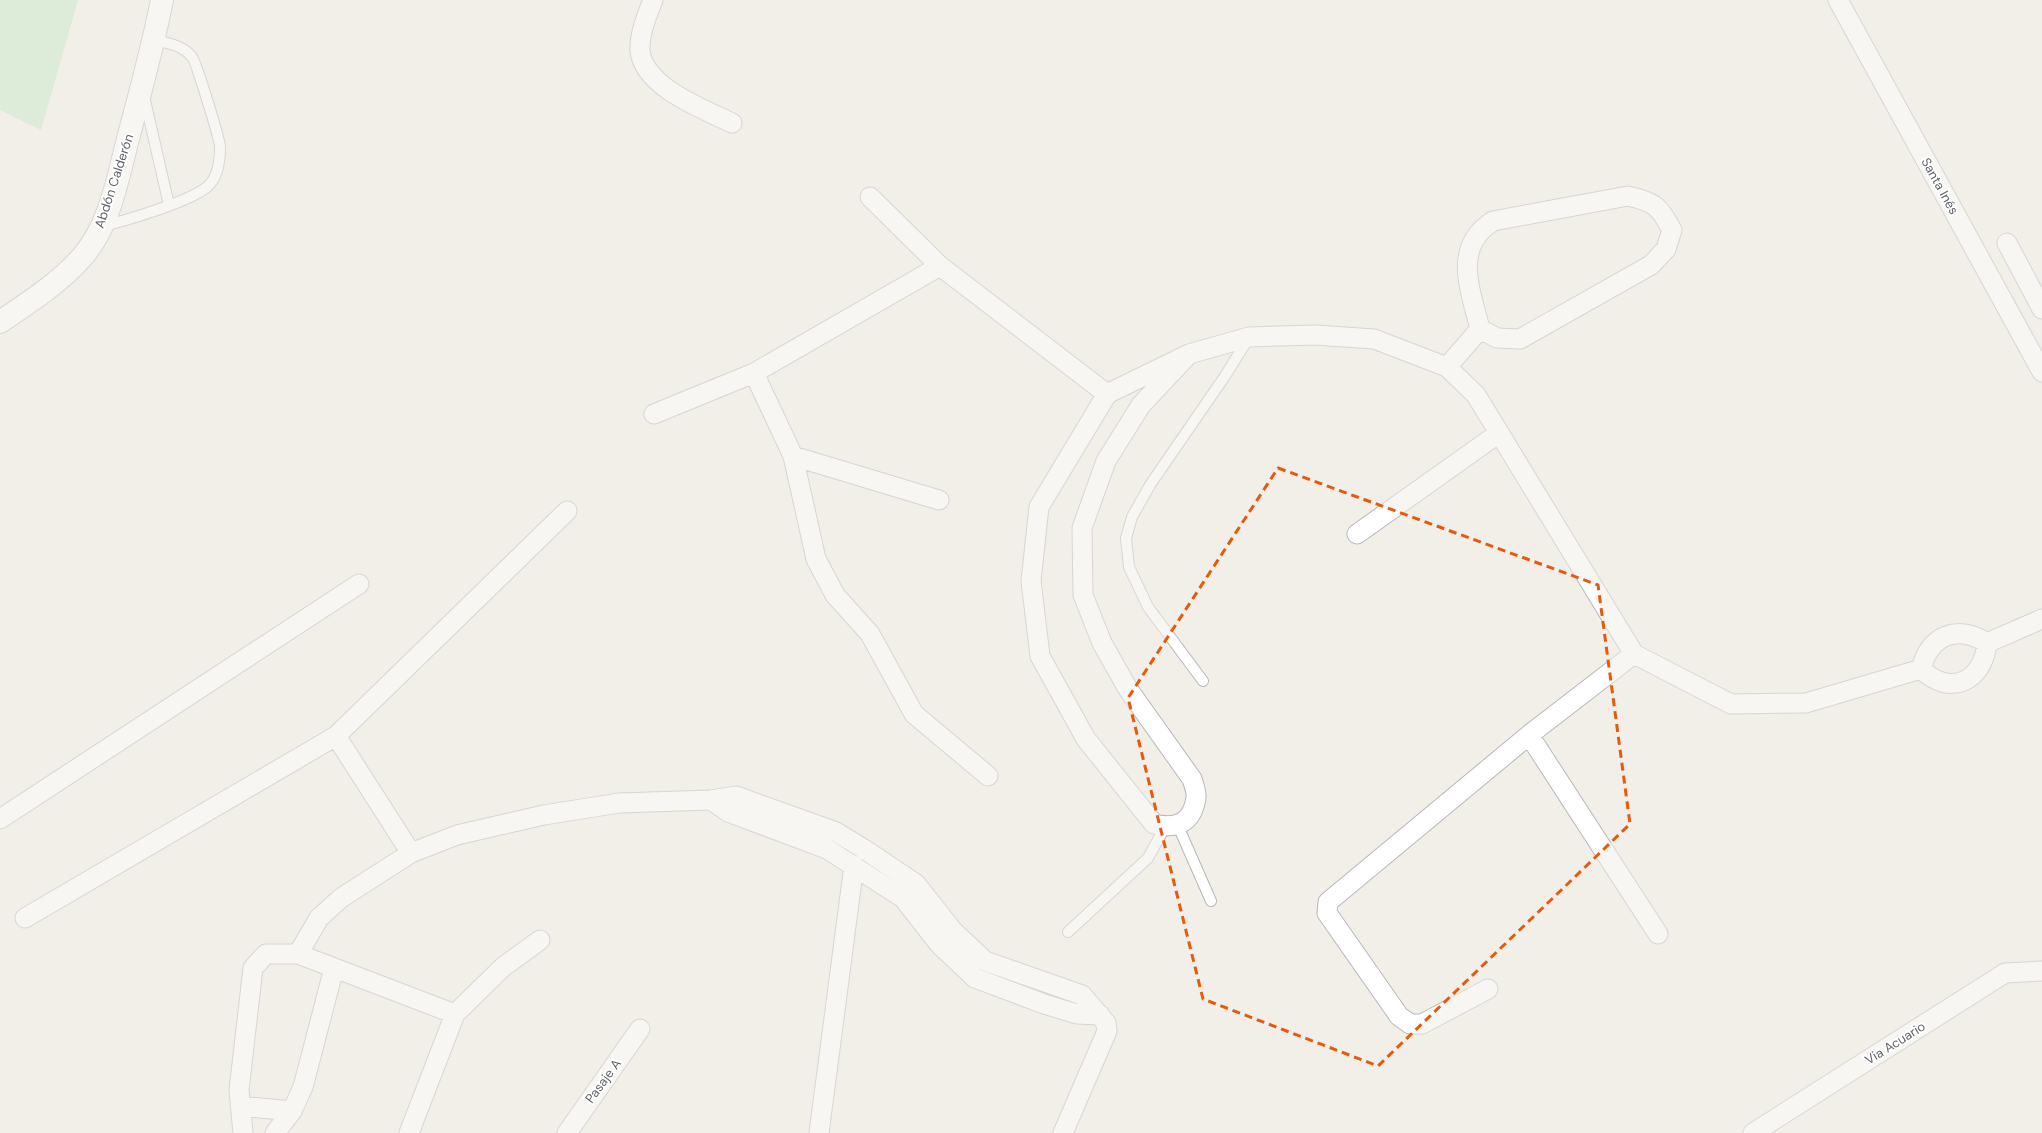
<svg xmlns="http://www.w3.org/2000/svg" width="2042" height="1133" font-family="'DM Sans',sans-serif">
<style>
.green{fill:#c5e8c5}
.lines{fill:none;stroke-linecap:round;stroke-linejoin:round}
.lane-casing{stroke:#b5b8bc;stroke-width:12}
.street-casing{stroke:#b5b8bc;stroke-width:21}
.secondary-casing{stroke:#b6babf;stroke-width:24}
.lane{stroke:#fff;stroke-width:10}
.street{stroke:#fff;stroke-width:19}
.secondary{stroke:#fff;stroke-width:22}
.marked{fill:none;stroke:#e8590c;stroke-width:3;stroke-dasharray:8 5;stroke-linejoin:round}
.labels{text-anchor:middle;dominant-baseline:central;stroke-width:4;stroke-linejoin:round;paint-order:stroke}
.street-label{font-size:13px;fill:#5f6368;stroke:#fff}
</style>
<rect width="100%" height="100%" fill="#f1efe8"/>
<path class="green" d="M 0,0 L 78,0 L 41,130 L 0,110 Z"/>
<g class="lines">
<g class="lane-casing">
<path id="lane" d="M 144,96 L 169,205
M 102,226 C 125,221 192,201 208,186 C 218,177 220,160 220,147 C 220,140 196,61 192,57 C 183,45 167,43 154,40 L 154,36
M 1203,681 L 1148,607 L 1129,567 L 1126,538 L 1132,517 L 1150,485 L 1225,376 L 1248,339
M 1178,826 L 1211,901
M 1068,932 L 1148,858 L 1165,827"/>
</g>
<g class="street-casing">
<path id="street" d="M 653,0 C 647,15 639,34 640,51 C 644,87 703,109 732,123
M 1838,0 L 2042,372
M 1628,196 C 1655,202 1659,206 1672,230 L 1666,249 L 1651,265 L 1520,339 L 1497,338 L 1480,329 C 1473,299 1456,260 1479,233 C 1483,228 1489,224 1493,221 Z
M 870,197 L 940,266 L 1107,394
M 2007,243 L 2042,309
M 1189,354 L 1141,405 L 1106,461 L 1082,528 L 1083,595 L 1102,643 L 1128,689 L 1192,779 C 1194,785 1197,793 1196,798 C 1192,824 1176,829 1154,824 L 1086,739 L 1040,656 L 1031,581 L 1039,507 L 1107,394 L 1189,354 L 1249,337 L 1315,335 L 1374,339 L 1447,367 L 1476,395 L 1634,654 L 1731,704 L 1806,703 L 1921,669
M 1447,367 L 1480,329
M 754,373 L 793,456 L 816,559 L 835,595 L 870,634 L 914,714 L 988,776
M 654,414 L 754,373 L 940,266
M 793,456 L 939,500
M 1357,534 L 1499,433
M 1987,643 L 2042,619
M 1921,669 C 1950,697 1983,682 1987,643
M 1921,669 C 1930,635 1957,624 1987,643
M 1529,735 L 1658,934
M 336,736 L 567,511
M 711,800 L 728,812 L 827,849 L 903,898 L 939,944 L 975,978 L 1044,1004 L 1077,1014 L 1100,1015
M 0,819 L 359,584
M 25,918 L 336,736 L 411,853
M 298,954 L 455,1014 L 409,1133
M 1488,989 L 1422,1024 L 1410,1024 L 1399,1016 L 1327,913 L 1328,902 L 1529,735 L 1634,654
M 455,1014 L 503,967 L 540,940
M 240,1106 L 292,1111
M 243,1133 L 239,1090 L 253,968 L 266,954 L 298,954 L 319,918 L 341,898 L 411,853 L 457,835 L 544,815 L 619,803 L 711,800 L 736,796 L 836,832 L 864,849 L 916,884 L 953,931 L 985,961 L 1082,995 L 1106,1023 L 1107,1031 L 1063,1133
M 275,1133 L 292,1111 L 303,1087 L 334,968
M 567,1133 L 640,1029
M 819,1133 L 854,865
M 1753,1133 L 2005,973 L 2042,971"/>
</g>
<g class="secondary-casing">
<path id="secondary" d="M 0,322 C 28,303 61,282 83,256 C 111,223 118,176 129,135 C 141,90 153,46 162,0"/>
</g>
<use href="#lane" class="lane"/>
<use href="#street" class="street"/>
<use href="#secondary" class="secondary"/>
</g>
<path d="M0 0H2042V1133H0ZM 1278,468 L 1598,585 L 1630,824 L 1378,1066 L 1203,999 L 1128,698 Z" fill="#f1efe8" fill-opacity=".55" fill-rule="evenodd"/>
<path class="marked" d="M 1278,468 L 1598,585 L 1630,824 L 1378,1066 L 1203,999 L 1128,698 Z"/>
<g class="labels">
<g class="street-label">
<text transform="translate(114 181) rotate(-72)">Abdón Calderón</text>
<text transform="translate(1940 186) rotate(61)">Santa Inés</text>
<text transform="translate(1895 1043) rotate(-32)">Via Acuario</text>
<text transform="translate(603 1081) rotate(-54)">Pasaje A</text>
</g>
</g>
</svg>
